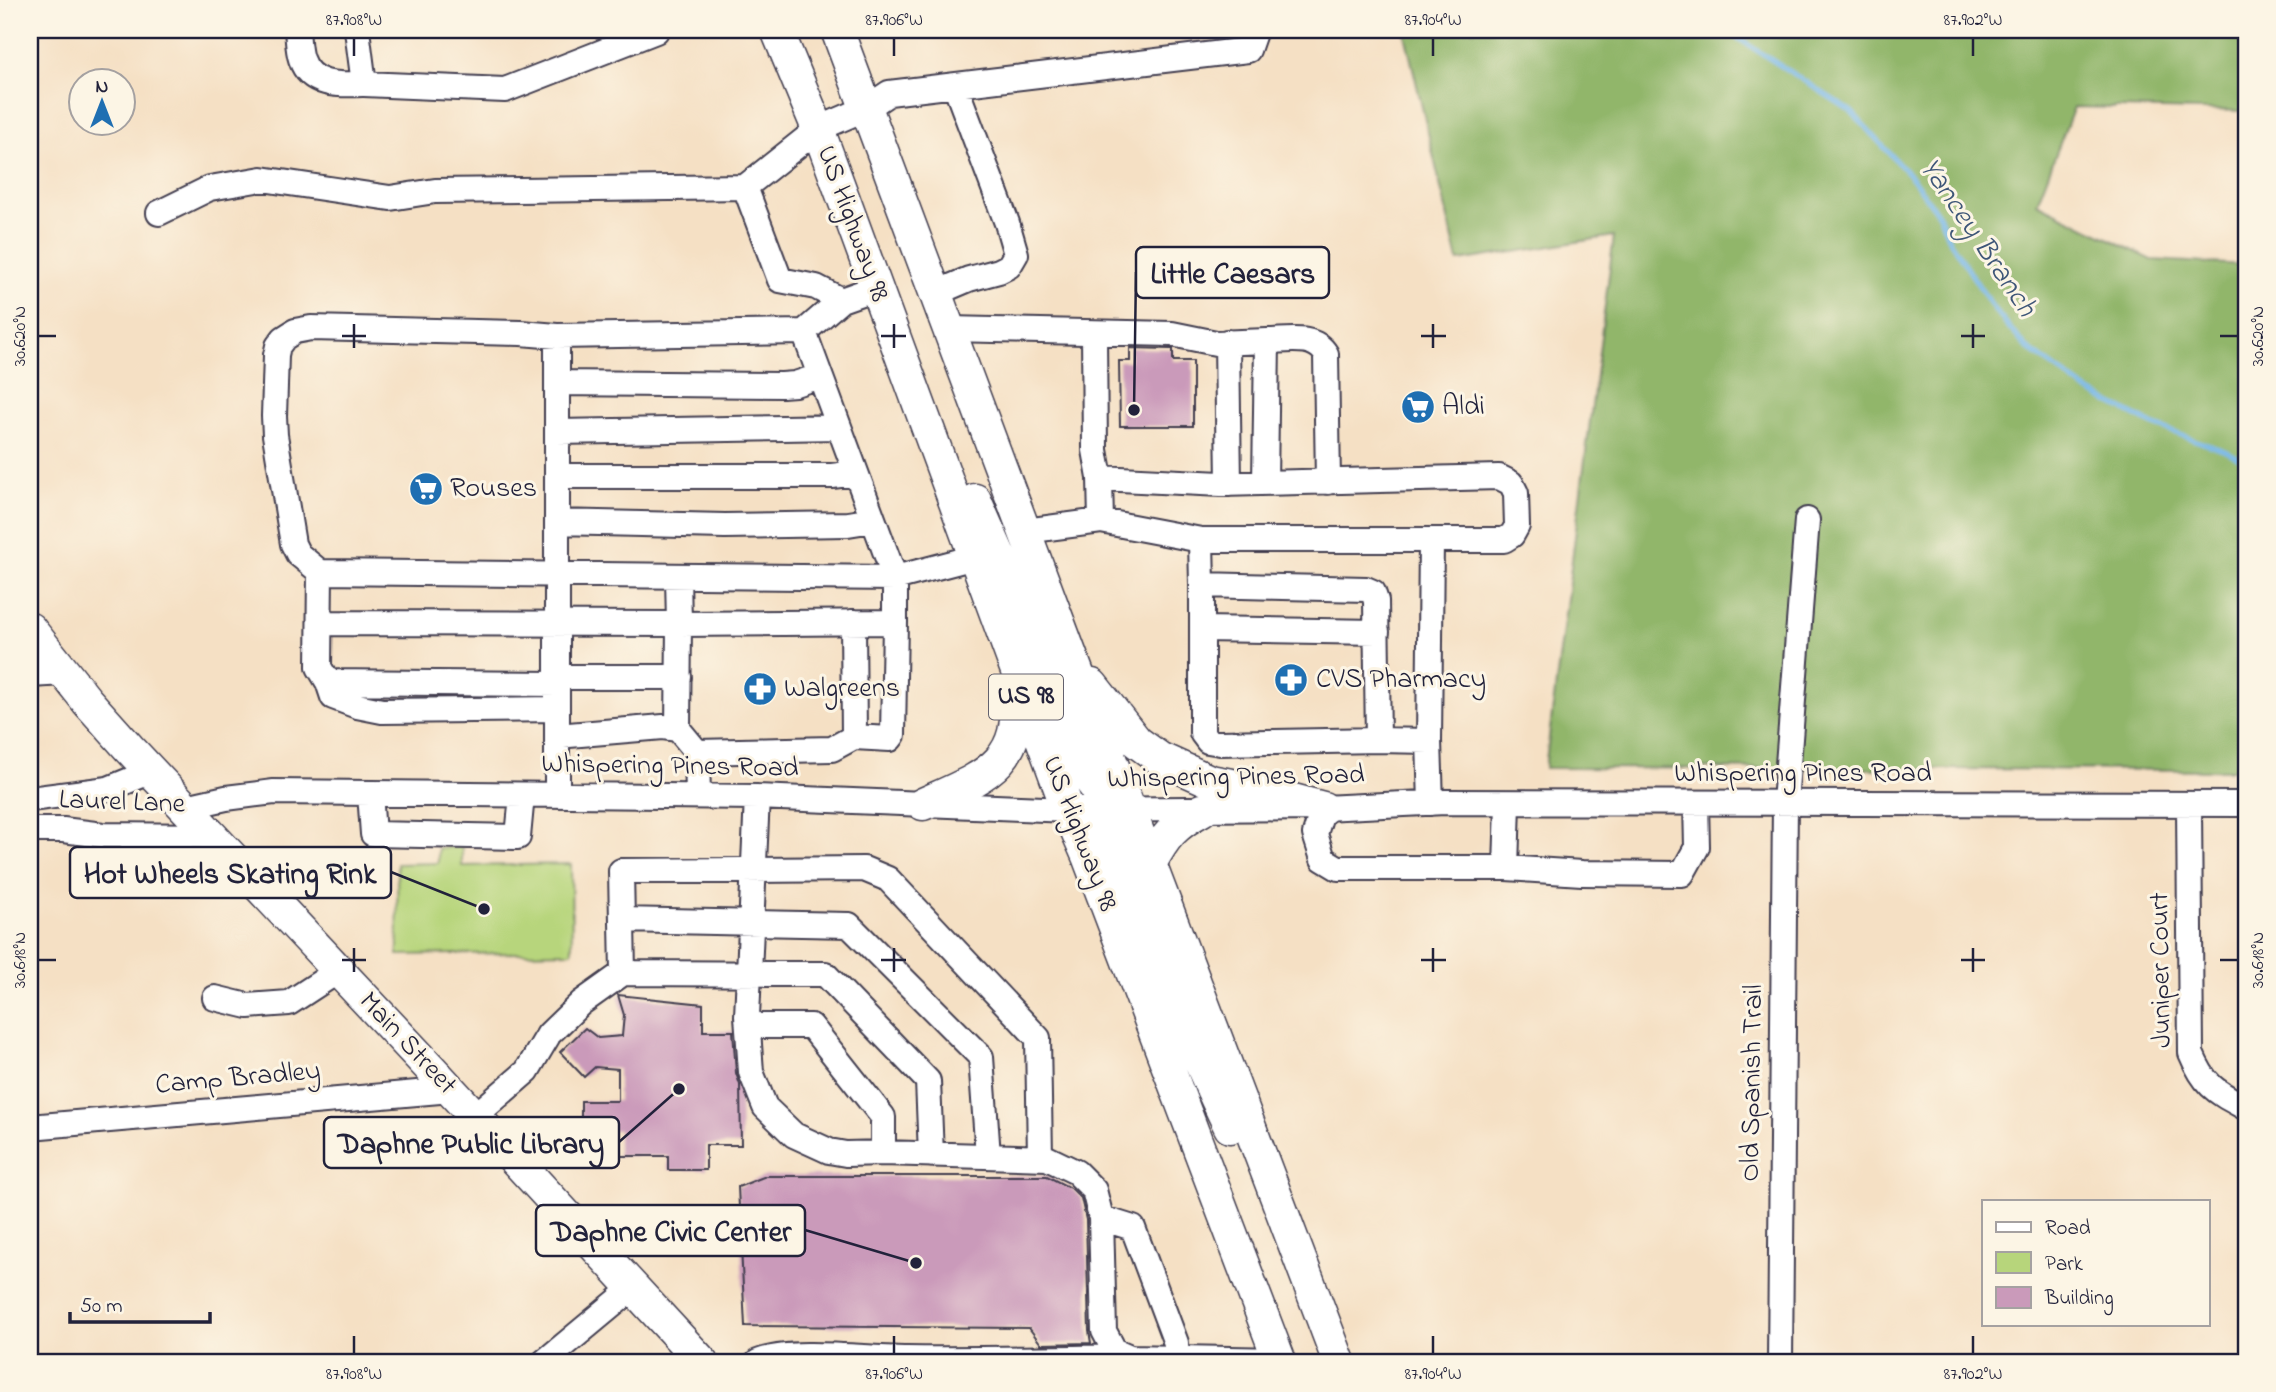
<svg xmlns="http://www.w3.org/2000/svg" width="2276" height="1392" font-family="'Indie Flower',sans-serif">
<style>
.green{fill:#b7d57b;stroke:#6c7c5b;stroke-width:2}
.forest{fill:#91b66b;stroke:#5a6c53;stroke-width:2}
.lines{fill:none;stroke-linecap:round;stroke-linejoin:round}
.stream{stroke:#73b6e8;stroke-width:5}
.building{fill:#ca9aba}
.minor-casing{stroke:#423e50;stroke-width:28}
.major-casing{stroke:#423e50;stroke-width:35}
.minor{stroke:#fff;stroke-width:24}
.major{stroke:#fff;stroke-width:32}
.ticks{fill:none;stroke:#22223b;stroke-width:2.5}
.labels{text-anchor:middle;dominant-baseline:central;stroke-width:6;stroke-linejoin:round;paint-order:stroke}
.shield{fill:#fcf5e5;stroke:#63616e;stroke-width:2}
.shield-label{font-size:26px;font-weight:bold;fill:#22223b}
.street-label{font-size:28px;fill:#22223b;stroke:#fcf5e5}
.poi-label{font-size:28px;fill:#22223b;stroke:#fcf5e5;text-anchor:start}
.water-label{font-size:30px;font-style:italic;fill:#3e5678;stroke:#fcf5e5}
.leader{fill:none;stroke:#22223b;stroke-width:2.5}
.callout-dot{fill:#22223b;stroke:#fcf5e5;stroke-width:2.5}
.callout{fill:#fcf5e5;stroke:#22223b;stroke-width:2.5}
.callout-label{font-size:30px;text-anchor:middle;font-weight:bold;fill:#22223b}
.neatline{fill:none;stroke:#22223b;stroke-width:2.5}
.ticks-label{font-size:18px;text-anchor:middle;fill:#22223b}
</style>
<rect width="100%" height="100%" fill="#fcf5e5"/>
<filter id="ink" filterUnits="userSpaceOnUse"><feTurbulence type="fractalNoise" baseFrequency=".0143" numOctaves="2"/><feDisplacementMap in="SourceGraphic" scale="14" xChannelSelector="R" yChannelSelector="G"/><feConvolveMatrix kernelMatrix="1 2 1 2 8 2 1 2 1" color-interpolation-filters="sRGB"/></filter>
<filter id="wash" filterUnits="userSpaceOnUse"><feTurbulence type="fractalNoise" baseFrequency=".00686" numOctaves="4" result="noise"/><feDisplacementMap in="SourceGraphic" scale="28" xChannelSelector="R" yChannelSelector="G"/><feGaussianBlur stdDeviation="1.57" result="paint"/><feColorMatrix in="noise" values="0 0 0 0 0 0 0 0 0 0 0 0 0 0 0 0 0 1.4 0 .05"/><feComposite in="paint" operator="in"/></filter>
<g filter="url(#wash)">
<rect width="100%" height="100%" fill="#f5e0c4"/>
<path class="green" d="M 462,847 L 462,866 L 571,864 L 572,952 L 398,955 L 397,864 L 438,863 L 438,848 Z"/>
<path class="forest" d="M 1404,30 L 2246,30 L 2246,111 L 2074,107 L 2037,203 L 2152,260 L 2246,265 L 2246,770 L 1545,768 L 1614,236 L 1458,261 Z"/>
<g class="lines">
<path class="stream" d="M 1725,30 L 1851,111 L 1913,179 L 1940,217 L 1948,238 L 1995,311 L 2026,347 L 2086,390 L 2153,425 L 2228,452 L 2246,462"/>
</g>
<g id="blocks">
<path class="building" d="M 1130,348 L 1170,349 L 1173,349 L 1173,361 L 1193,361 L 1193,426 L 1120,426 L 1119,361 L 1130,361 Z
M 618,995 L 703,1004 L 703,1031 L 733,1031 L 736,1073 L 740,1085 L 741,1145 L 706,1145 L 706,1170 L 668,1170 L 668,1156 L 618,1156 L 618,1130 L 581,1130 L 581,1101 L 618,1101 L 618,1069 L 595,1067 L 584,1077 L 560,1052 L 585,1028 L 598,1038 L 622,1036 L 624,1015 Z
M 766,1176 L 1047,1176 L 1072,1189 L 1081,1198 L 1086,1220 L 1089,1331 L 1091,1343 L 1041,1344 L 1029,1328 L 745,1326 L 738,1187 Z"/>
</g>
</g>
<g filter="url(#ink)">
<use href="#blocks" fill-opacity="0" stroke="#423e50" stroke-width="2"/>
<g class="lines">
<g class="minor-casing">
<path id="minor" d="M 297,30 C 298,39 298,50 301,59 C 310,87 340,85 364,84
M 357,30 L 364,84 L 505,90 L 656,31
M 745,187 L 780,280 L 816,287 L 841,300
M 159,213 L 210,188 L 262,179 L 390,198 L 435,191 L 745,187 L 818,129 L 867,108 L 889,93 L 1248,50 L 1255,30
M 936,293 L 969,279 L 999,271 L 1009,266 L 1016,254 L 1007,223 L 955,85
M 949,329 L 1172,334 L 1216,343 L 1267,341
M 1094,333 L 1095,450 L 1100,478 L 1101,521
M 1227,342 L 1229,484
M 557,383 L 782,385 L 795,384 L 820,376
M 557,432 L 839,427
M 557,476 L 832,476 L 856,473
M 1100,478 L 1221,484 L 1499,477 L 1511,483 L 1516,493 L 1517,526 L 1512,535 L 1504,540 L 1431,540 L 1429,741
M 1265,483 L 1267,341 C 1287,341 1314,334 1326,354 L 1328,482
M 557,522 L 725,526 L 848,524 L 873,520
M 1025,531 L 1101,521 L 1201,540 L 1202,585 L 1366,589 L 1373,592 L 1376,601 L 1378,740 L 1429,741 L 1431,803
M 1201,540 L 1431,540
M 320,572 L 298,554 L 293,544 L 275,435 L 274,416 L 276,355 L 278,346 L 284,338 L 295,331 L 311,328 L 521,333 L 557,336
M 1202,585 L 1202,733 L 1208,741 L 1220,743 L 1378,740
M 320,623 L 679,624 L 678,576
M 1202,629 L 1377,632
M 30,675 L 65,673
M 557,677 L 679,677
M 328,682 L 333,697 L 357,706 L 382,711 L 557,709
M 557,684 L 328,682 L 319,667 L 320,572 L 895,578 L 804,332
M 557,736 L 663,727 L 678,729
M 854,737 L 890,739 L 893,735 L 895,622
M 697,752 L 832,749 L 854,737 L 853,622
M 370,793 L 373,834 L 518,837 L 522,795
M 557,795 L 557,336 L 804,332 L 841,300 L 875,288
M 698,796 L 697,752 L 678,729 L 679,624 L 895,622 L 895,578 L 975,557
M 757,797 L 747,1016 L 751,1072 L 765,1107 L 794,1135 L 829,1151 L 846,1154 L 883,1153
M 30,799 L 108,789 L 152,771
M 2189,805 L 2191,1053 C 2205,1087 2215,1091 2246,1108
M 186,807 L 226,798 L 274,792 L 757,797 L 1068,810 L 1323,808 L 1445,802 L 2246,804
M 1323,808 L 1315,834 L 1323,859 L 1338,868 L 1506,868 L 1582,873 L 1682,874 L 1697,847 L 1696,803
M 30,830 L 63,830 L 103,835 L 212,836
M 1506,868 L 1508,803
M 622,920 L 849,925 L 981,1057 L 988,1156
M 623,973 L 621,871 L 864,869 L 888,879 L 1038,1038 L 1040,1157
M 215,998 L 248,1006 L 289,1003 L 338,971
M 747,1016 L 754,1026 L 811,1026 L 883,1117 L 883,1153 L 1047,1158 L 1076,1172 L 1094,1190 L 1101,1218 L 1104,1331 L 1114,1350 L 1130,1357 L 1280,1360
M 475,1116 L 527,1071 L 549,1034 L 581,1003 L 623,973 L 825,974 L 928,1081 L 931,1155
M 30,1127 L 451,1090
M 1101,1218 L 1133,1228 L 1176,1343 L 1177,1358
M 544,1362 L 633,1288
M 758,1362 C 789,1348 870,1359 907,1359 C 981,1360 1056,1358 1131,1357
M 1780,1362 L 1785,803 L 1807,520"/>
</g>
<g class="major-casing">
<path id="major" d="M 777,30 L 818,129 L 1068,810 L 1088,856 L 1280,1362
M 837,30 L 1073,661 L 1339,1362
M 975,500 L 1028,621 L 1080,766 L 1101,795 L 1129,810
M 30,629 L 87,701 L 129,748 L 432,1070 L 702,1362
M 1092,685 L 1137,742 L 1159,758 L 1210,781 L 1248,788 L 1323,808
M 923,804 C 982,777 1025,765 1015,690
M 1068,810 C 1093,819 1103,825 1117,848 C 1152,942 1186,1036 1230,1127
M 1150,864 C 1165,836 1174,825 1202,810"/>
</g>
<use href="#minor" class="minor"/>
<use href="#major" class="major"/>
</g>
</g>
<path class="ticks" d="M 354,38 L 354,56M 894,38 L 894,56M 1433,38 L 1433,56M 1973,38 L 1973,56M 354,324 L 354,348M 894,324 L 894,348M 1433,324 L 1433,348M 1973,324 L 1973,348M 38,336 L 56,336M 342,336 L 366,336M 881,336 L 906,336M 1421,336 L 1446,336M 1961,336 L 1985,336M 2220,336 L 2238,336M 354,948 L 354,972M 894,948 L 894,972M 1433,948 L 1433,972M 1973,948 L 1973,972M 38,960 L 56,960M 342,960 L 366,960M 881,960 L 906,960M 1421,960 L 1446,960M 1961,960 L 1985,960M 2220,960 L 2238,960M 354,1336 L 354,1354M 894,1336 L 894,1354M 1433,1336 L 1433,1354M 1973,1336 L 1973,1354"/>
<defs>
<g id="supermarket-disc" transform="scale(1.75)"><circle r="9.5" fill="#1f6fb2" stroke="#fcf5e5"/><path d="M-6-5.5h2.5l.6 2H6L4.5 2H-2.5L-4.4-4H-6ZM-1.5 3.2a1.3 1.3 0 1 0 .1 0ZM3 3.2a1.3 1.3 0 1 0 .1 0Z" fill="#fff"/></g>
<g id="pharmacy-disc" transform="scale(1.75)"><circle r="9.5" fill="#1f6fb2" stroke="#fcf5e5"/><path d="M-2-6h4v4h4v4h-4v4h-4v-4h-4v-4h4Z" fill="#fff"/></g>
</defs>
<g fill-rule="evenodd">
<use href="#supermarket-disc" x="1418" y="407"/>
<use href="#supermarket-disc" x="426" y="489"/>
<use href="#pharmacy-disc" x="1291" y="680"/>
<use href="#pharmacy-disc" x="760" y="689"/>
</g>
<g class="labels">
<rect class="shield" x="989" y="674.5" width="74" height="45" rx="5"/>
<g class="shield-label">
<text x="1026" y="697">US 98</text>
</g>
<g class="street-label">
<text transform="translate(852 224) rotate(70)">US Highway 98</text>
<text transform="translate(670 767) rotate(1)">Whispering Pines Road</text>
<text x="1803" y="774">Whispering Pines Road</text>
<text transform="translate(1236 778) rotate(-1)">Whispering Pines Road</text>
<text transform="translate(122 803) rotate(2)">Laurel Lane</text>
<text transform="translate(1079 834) rotate(69)">US Highway 98</text>
<text transform="translate(2162 970) rotate(-91)">Juniper Court</text>
<text transform="translate(407 1044) rotate(47)">Main Street</text>
<text transform="translate(238 1079) rotate(-5)">Camp Bradley</text>
<text transform="translate(1753 1083) rotate(-89)">Old Spanish Trail</text>
</g>
<g class="poi-label">
<text x="1442" y="407">Aldi</text>
<text x="450" y="489">Rouses</text>
<text x="1316" y="680">CVS Pharmacy</text>
<text x="784" y="689">Walgreens</text>
</g>
<g class="water-label">
<text transform="translate(1977 238) rotate(56)">Yancey Branch</text>
</g>
</g>
<path class="leader" d="M1134 410L1136 272M484 909L391 872M679 1089L619 1142M916 1263L805 1230"/>
<g class="callout-dot">
<circle cx="1134" cy="410" r="7"/>
<circle cx="484" cy="909" r="7"/>
<circle cx="679" cy="1089" r="7"/>
<circle cx="916" cy="1263" r="7"/>
</g>
<g class="callout">
<rect x="1136" y="247" width="193" height="51" rx="7"/>
<rect x="70" y="847" width="321" height="51" rx="7"/>
<rect x="324" y="1117" width="295" height="51" rx="7"/>
<rect x="536" y="1205" width="269" height="51" rx="7"/>
</g>
<g class="callout-label">
<text x="1233" y="283">Little Caesars</text>
<text x="230" y="883">Hot Wheels Skating Rink</text>
<text x="471" y="1153">Daphne Public Library</text>
<text x="671" y="1241">Daphne Civic Center</text>
</g>
<rect width="2276" height="1392" fill="none" stroke="#fcf5e5" stroke-width="77"/>
<rect x="1982" y="1200" width="228" height="126" fill="#fcf5e5" stroke="#a5a1a1" stroke-width="2"/>
<rect x="1996" y="1222" width="35" height="10" fill="#ffffff" stroke="#a5a1a1" stroke-width="2"/>
<text x="2045" y="1234" font-size="21" fill="#22223b">Road</text>
<rect x="1996" y="1252" width="35" height="21" fill="#b7d57b" stroke="#a5a1a1" stroke-width="2"/>
<text x="2045" y="1270" font-size="21" fill="#22223b">Park</text>
<rect x="1996" y="1287" width="35" height="21" fill="#ca9aba" stroke="#a5a1a1" stroke-width="2"/>
<text x="2045" y="1304" font-size="21" fill="#22223b">Building</text>
<g transform="translate(102 102)"><circle r="33" fill="#fcf5e5" stroke="#a5a1a1" stroke-width="2"/>
<path d="M0-5L12 26L0 18L-12 26Z" fill="#1f6fb2"/>
<text y="-10" font-size="19" font-weight="bold" text-anchor="middle" fill="#22223b">N</text>
</g>
<path d="M70 1312v10h140v-10" fill="none" stroke="#22223b" stroke-width="3.5"/>
<text x="80" y="1312" font-size="21" fill="#22223b" stroke="#fcf5e5" stroke-width="5" paint-order="stroke">50 m</text>
<rect x="38" y="38" width="2200" height="1316" class="neatline"/>
<g class="ticks-label">
<text x="354" y="25">87.908°W</text>
<text x="894" y="25">87.906°W</text>
<text x="1433" y="25">87.904°W</text>
<text x="1973" y="25">87.902°W</text>
<text transform="translate(19 336) rotate(-90)" y="6">30.620°N</text>
<text transform="translate(2257 336) rotate(-90)" y="6">30.620°N</text>
<text transform="translate(19 960) rotate(-90)" y="6">30.618°N</text>
<text transform="translate(2257 960) rotate(-90)" y="6">30.618°N</text>
<text x="354" y="1379">87.908°W</text>
<text x="894" y="1379">87.906°W</text>
<text x="1433" y="1379">87.904°W</text>
<text x="1973" y="1379">87.902°W</text>
</g>
</svg>
